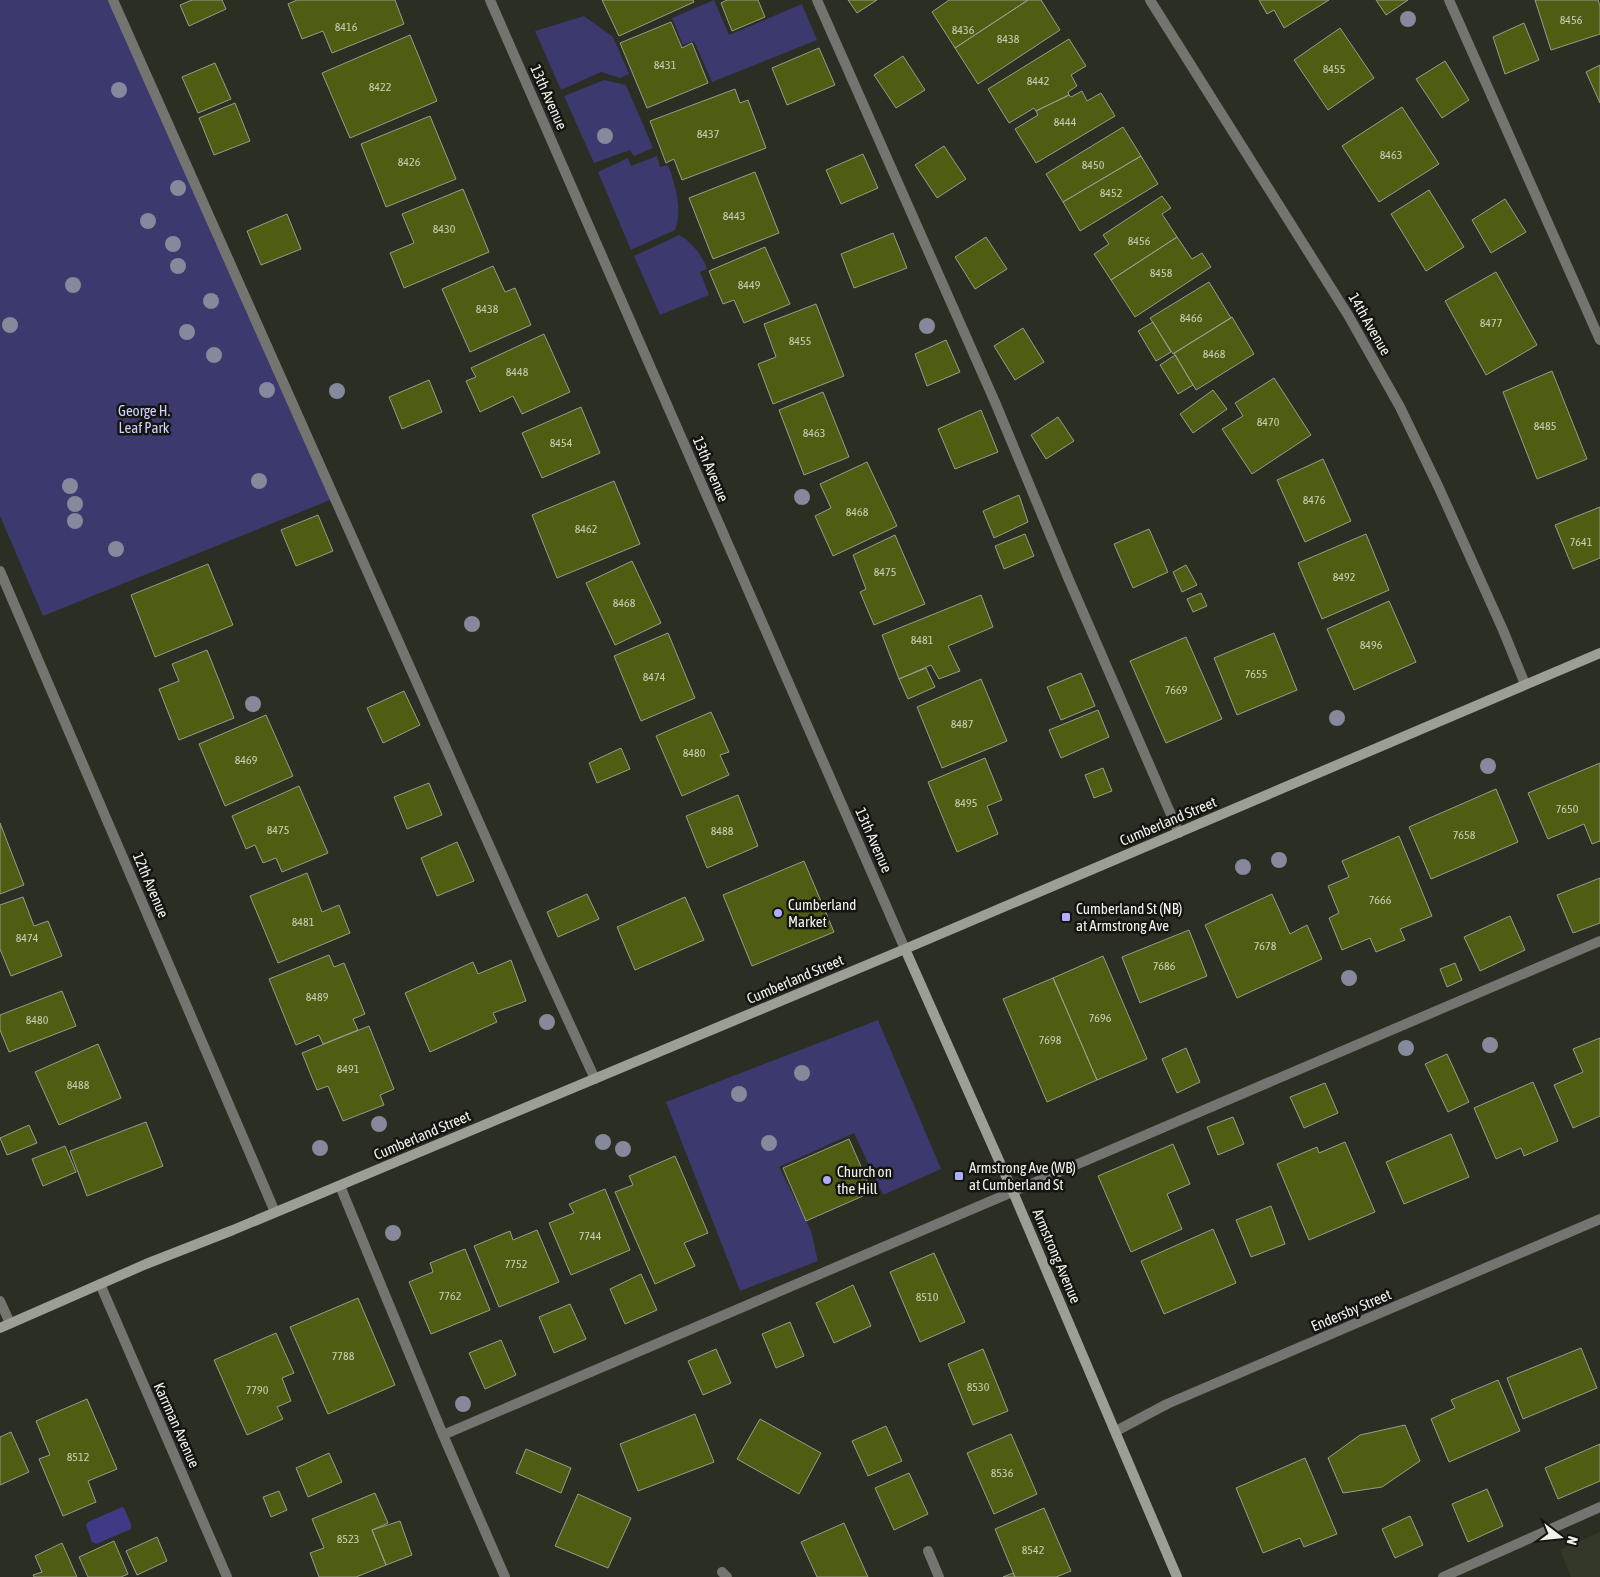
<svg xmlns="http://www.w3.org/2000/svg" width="1600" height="1577" font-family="'Asap Condensed',sans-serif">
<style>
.built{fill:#343828}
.green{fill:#3b396d}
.water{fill:#403985}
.building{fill:#4f5d12;stroke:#989b8f}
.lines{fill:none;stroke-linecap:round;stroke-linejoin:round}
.lane{stroke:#747570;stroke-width:10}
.street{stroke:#747570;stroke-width:10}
.secondary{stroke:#9c9f96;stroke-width:10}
.tree{fill:#86889b}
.poi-dot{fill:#aeaefb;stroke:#141511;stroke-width:2}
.labels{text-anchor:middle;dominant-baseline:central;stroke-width:5;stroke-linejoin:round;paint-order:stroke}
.number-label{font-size:12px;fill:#c8cdb5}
.street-label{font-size:15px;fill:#f0f2eb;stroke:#141511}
.park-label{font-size:15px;fill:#d0d1fd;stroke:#141511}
.poi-label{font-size:15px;fill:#f0f2eb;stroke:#141511;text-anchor:start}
</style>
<rect width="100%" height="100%" fill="#2b2e23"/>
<path class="built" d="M 1600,1532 L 1600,1577 L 1571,1577 L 1560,1550 Z"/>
<path class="green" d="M 0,0 L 113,0 L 335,498 L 43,616 L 0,516 Z
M 714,0 L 729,35 L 802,4 L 817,40 L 712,82 L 694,41 L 683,45 L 672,18 Z
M 584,16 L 613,37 L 629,74 L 620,78 L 601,72 L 561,90 L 535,31 Z
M 604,80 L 626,85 L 653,148 L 634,156 L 630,150 L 594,163 L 564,96 Z
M 657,156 L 660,167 L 668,165 C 675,183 683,211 675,230 L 631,250 L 598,172 L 628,158 L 631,166 Z
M 679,235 C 692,242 702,255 707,269 L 700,272 L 709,295 L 660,315 L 634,256 Z
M 878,1020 L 941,1169 L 883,1195 L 854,1133 L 779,1167 L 811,1231 L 818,1261 L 740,1291 L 666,1102 Z"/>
<path class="water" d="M 122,1507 L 124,1508 L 131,1524 L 131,1529 L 96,1544 L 92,1542 L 86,1525 L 88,1522 Z"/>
<path class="building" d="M 192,0 L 222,0 L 226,9 L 189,26 L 180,5 Z
M 297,0 L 395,0 L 404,24 L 332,53 L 323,31 L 302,39 L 288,4 Z
M 602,0 L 693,0 L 694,2 L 619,36 Z
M 727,0 L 758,0 L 765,17 L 732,31 L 721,3 Z
M 848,0 L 877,0 L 857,13 Z
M 949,0 L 1028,0 L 955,48 L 932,12 Z
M 1028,0 L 1041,0 L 1060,30 L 978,84 L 955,48 Z
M 1259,0 L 1329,0 L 1284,28 L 1274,10 L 1267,14 Z
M 1376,0 L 1408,0 L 1386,15 Z
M 1535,0 L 1598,0 L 1600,6 L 1600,34 L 1551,50 Z
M 671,22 L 682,48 L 692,43 L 708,83 L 647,108 L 620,43 Z
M 1524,23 L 1539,60 L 1505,74 L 1493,37 Z
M 1340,28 L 1374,78 L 1328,110 L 1294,60 Z
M 410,35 L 437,101 L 350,138 L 322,73 Z
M 1069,39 L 1086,66 L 1071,75 L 1077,86 L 1068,92 L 1069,95 L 1036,111 L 1034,108 L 1009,123 L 988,89 Z
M 819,48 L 835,85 L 787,105 L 772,68 Z
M 903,56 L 925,90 L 896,108 L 874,75 Z
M 1445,61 L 1469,100 L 1442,118 L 1416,79 Z
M 215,63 L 231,99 L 198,113 L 182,77 Z
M 1600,65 L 1600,103 L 1586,72 Z
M 735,89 L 740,103 L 748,100 L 766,148 L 682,180 L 674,159 L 666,163 L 650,121 Z
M 1082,91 L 1087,101 L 1101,93 L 1115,116 L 1036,163 L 1015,129 L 1038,115 L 1036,111 L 1069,95 L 1071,97 Z
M 235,103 L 250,141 L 214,155 L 199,118 Z
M 1402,107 L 1439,164 L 1379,202 L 1342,146 Z
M 430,116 L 456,179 L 386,207 L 361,144 Z
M 1123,127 L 1141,156 L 1063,202 L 1046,174 Z
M 944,146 L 966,179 L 937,198 L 915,165 Z
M 863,154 L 878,188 L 841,204 L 826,170 Z
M 1141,156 L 1158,184 L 1080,231 L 1063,202 Z
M 755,172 L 779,233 L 713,259 L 689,198 Z
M 463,189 L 489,252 L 404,288 L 390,253 L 414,243 L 402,214 Z
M 1429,190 L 1464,247 L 1426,271 L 1391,214 Z
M 1162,196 L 1171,208 L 1162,214 L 1177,237 L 1111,280 L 1094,254 L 1109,244 L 1103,235 Z
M 1505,199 L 1526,232 L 1491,253 L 1472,220 Z
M 287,214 L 301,249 L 261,265 L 247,231 Z
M 893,233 L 907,268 L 854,288 L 841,254 Z
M 986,237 L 1007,269 L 975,289 L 955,257 Z
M 1177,237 L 1192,259 L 1202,253 L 1211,267 L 1135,317 L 1111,280 Z
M 765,247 L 790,304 L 744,323 L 734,300 L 723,304 L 709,271 Z
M 493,266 L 505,292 L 515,288 L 531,325 L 470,352 L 442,289 Z
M 1496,272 L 1537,345 L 1486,375 L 1445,301 Z
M 1209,282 L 1231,318 L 1173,354 L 1150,318 Z
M 816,304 L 844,376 L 773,404 L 758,364 L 776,357 L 764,324 Z
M 1232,317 L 1254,354 L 1196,390 L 1174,353 Z
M 1153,322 L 1171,352 L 1156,361 L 1138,331 Z
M 1023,328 L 1044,362 L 1015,380 L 994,346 Z
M 544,334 L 570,392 L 522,414 L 513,396 L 480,412 L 466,381 L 476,377 L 471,368 Z
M 946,340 L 960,372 L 927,386 L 915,354 Z
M 1175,355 L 1193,385 L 1178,394 L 1160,365 Z
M 1552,371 L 1587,459 L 1537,479 L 1503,392 Z
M 1274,378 L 1311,435 L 1252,474 L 1222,429 L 1243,416 L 1235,403 Z
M 429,380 L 442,412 L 402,429 L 389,397 Z
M 1213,390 L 1227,409 L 1193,433 L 1180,414 Z
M 823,392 L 849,457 L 804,475 L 779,410 Z
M 581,407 L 600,453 L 542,478 L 522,433 Z
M 981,410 L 998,452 L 955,469 L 938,429 Z
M 1058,417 L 1074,441 L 1046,459 L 1031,435 Z
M 1323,459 L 1351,521 L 1305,542 L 1277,480 Z
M 867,462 L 897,526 L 833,556 L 815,516 L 831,508 L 820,484 Z
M 614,481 L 640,544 L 557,578 L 532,515 Z
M 1019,495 L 1028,522 L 994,538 L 983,511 Z
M 1600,507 L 1600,558 L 1573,569 L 1555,525 Z
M 318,515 L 333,551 L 296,566 L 281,530 Z
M 1149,529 L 1168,572 L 1133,588 L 1114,544 Z
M 1025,534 L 1034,556 L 1004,569 L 995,546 Z
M 1366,534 L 1389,590 L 1322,619 L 1298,563 Z
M 895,535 L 925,604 L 874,625 L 860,592 L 866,589 L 853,555 Z
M 632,561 L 661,623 L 615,645 L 586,583 Z
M 208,564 L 233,625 L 155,657 L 131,595 Z
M 1186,565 L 1197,585 L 1182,592 L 1173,572 Z
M 1201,593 L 1207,606 L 1193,612 L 1187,599 Z
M 981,595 L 993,627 L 948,646 L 960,671 L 939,679 L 931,665 L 899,679 L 882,635 Z
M 1389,601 L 1416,662 L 1354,690 L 1327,629 Z
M 668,633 L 695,698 L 641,721 L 614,656 Z
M 1274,633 L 1297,690 L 1237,715 L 1214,658 Z
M 1186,637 L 1222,719 L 1166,743 L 1130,661 Z
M 207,650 L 234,718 L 179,740 L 159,689 L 179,681 L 172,664 Z
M 926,668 L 935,687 L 908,699 L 899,679 Z
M 1081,673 L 1095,706 L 1061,720 L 1047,687 Z
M 981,679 L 1007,741 L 942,768 L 917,707 Z
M 404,691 L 420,725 L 383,743 L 367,708 Z
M 1098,710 L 1109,737 L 1061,758 L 1049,730 Z
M 711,712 L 729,752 L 720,755 L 729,775 L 682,796 L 656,736 Z
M 266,715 L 293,776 L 225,806 L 199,744 Z
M 621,748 L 630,769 L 597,783 L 589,763 Z
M 985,758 L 1002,800 L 987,806 L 998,834 L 957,852 L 928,782 Z
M 1600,763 L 1600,841 L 1592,844 L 1584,824 L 1548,839 L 1528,793 Z
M 1103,768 L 1112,791 L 1094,798 L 1085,775 Z
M 429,783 L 442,815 L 407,829 L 394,797 Z
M 299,786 L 328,853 L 282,872 L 276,858 L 263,863 L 255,845 L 246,849 L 232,816 Z
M 1496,789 L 1518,842 L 1431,879 L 1409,827 Z
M 738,795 L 758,846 L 707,868 L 686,816 Z
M 0,823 L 24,885 L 0,894 Z
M 1399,836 L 1432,916 L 1400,929 L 1405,940 L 1376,952 L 1370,938 L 1342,950 L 1329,918 L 1339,913 L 1328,886 L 1349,877 L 1342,861 Z
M 457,842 L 474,881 L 437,896 L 421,858 Z
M 804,861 L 834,932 L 752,966 L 723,895 Z
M 307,873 L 322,912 L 339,905 L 350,933 L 278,963 L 250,896 Z
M 1600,878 L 1600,923 L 1573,933 L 1557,895 Z
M 587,894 L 599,919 L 558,937 L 547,912 Z
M 1272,894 L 1290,934 L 1307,925 L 1322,959 L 1237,998 L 1205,925 Z
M 23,897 L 34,926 L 48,921 L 62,956 L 11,976 L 0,949 L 0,905 Z
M 685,897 L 704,940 L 635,970 L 617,927 Z
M 1510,916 L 1525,950 L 1480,971 L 1464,937 Z
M 1189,930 L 1207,976 L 1140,1003 L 1122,957 Z
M 329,955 L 334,967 L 344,963 L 365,1014 L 353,1019 L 358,1030 L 323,1044 L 319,1035 L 296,1045 L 269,979 Z
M 1103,956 L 1147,1059 L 1097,1080 L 1053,978 Z
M 511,960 L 526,1001 L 493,1013 L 497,1022 L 430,1052 L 405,993 L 473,962 L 478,974 Z
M 1455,963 L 1462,980 L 1447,987 L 1440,969 Z
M 1053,978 L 1097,1080 L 1047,1102 L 1003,999 Z
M 62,991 L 76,1026 L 9,1052 L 0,1030 L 0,1015 Z
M 369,1026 L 394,1089 L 380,1095 L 384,1105 L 343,1121 L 328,1086 L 317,1090 L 302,1053 Z
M 1600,1038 L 1600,1116 L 1573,1128 L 1554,1085 L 1583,1072 L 1573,1049 Z
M 98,1044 L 121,1098 L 59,1125 L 35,1072 Z
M 1186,1048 L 1200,1082 L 1177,1093 L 1162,1059 Z
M 1447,1054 L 1469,1102 L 1448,1112 L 1425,1064 Z
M 1533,1082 L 1558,1141 L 1524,1156 L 1521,1148 L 1496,1159 L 1474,1108 Z
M 1325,1083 L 1338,1113 L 1304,1128 L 1290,1097 Z
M 1233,1117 L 1244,1144 L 1218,1155 L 1207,1127 Z
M 146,1122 L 163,1166 L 87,1196 L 70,1151 Z
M 29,1125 L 37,1143 L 7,1155 L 0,1138 Z
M 1451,1134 L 1469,1177 L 1404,1204 L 1386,1162 Z
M 849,1139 L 872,1192 L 806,1221 L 783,1168 Z
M 1345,1142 L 1375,1212 L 1309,1240 L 1277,1164 L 1317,1147 L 1319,1153 Z
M 1173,1144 L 1190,1184 L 1167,1194 L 1182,1229 L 1131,1252 L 1098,1176 Z
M 65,1146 L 76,1172 L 43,1186 L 32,1159 Z
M 675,1156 L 708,1233 L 684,1243 L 695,1266 L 655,1284 L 615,1192 L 633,1185 L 629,1176 Z
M 605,1189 L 630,1250 L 571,1275 L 549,1223 L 574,1213 L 569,1204 Z
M 1271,1206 L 1285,1244 L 1251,1257 L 1236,1220 Z
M 1213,1229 L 1236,1283 L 1164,1314 L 1141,1261 Z
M 537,1230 L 559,1282 L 499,1307 L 474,1246 L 510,1231 L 513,1240 Z
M 465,1249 L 490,1310 L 431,1334 L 409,1282 L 433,1272 L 430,1263 Z
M 934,1253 L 965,1322 L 920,1342 L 890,1272 Z
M 641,1274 L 657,1310 L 625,1324 L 610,1289 Z
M 853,1285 L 871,1326 L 834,1343 L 816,1303 Z
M 358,1298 L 395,1385 L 328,1414 L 290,1327 Z
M 570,1304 L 586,1339 L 554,1353 L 539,1317 Z
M 790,1322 L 804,1356 L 776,1368 L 762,1334 Z
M 276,1333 L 294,1373 L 282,1378 L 291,1401 L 277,1407 L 283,1419 L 247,1435 L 214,1360 Z
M 501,1340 L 516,1375 L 485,1389 L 469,1353 Z
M 1581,1348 L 1597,1388 L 1523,1419 L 1507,1378 Z
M 716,1349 L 731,1383 L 703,1395 L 688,1361 Z
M 983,1349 L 1008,1411 L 973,1425 L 948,1364 Z
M 1498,1380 L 1520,1431 L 1449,1462 L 1431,1419 L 1455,1408 L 1451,1400 Z
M 87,1399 L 117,1469 L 88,1481 L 96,1502 L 63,1516 L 39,1459 L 50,1455 L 36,1421 Z
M 695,1414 L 714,1462 L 638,1491 L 620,1444 Z
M 760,1419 L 821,1453 L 799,1494 L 737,1459 Z
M 1405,1425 L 1420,1461 L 1382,1487 L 1343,1493 L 1328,1458 L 1360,1435 Z
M 886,1426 L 902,1461 L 868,1476 L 852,1441 Z
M 11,1432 L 29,1472 L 0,1485 L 0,1437 Z
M 1011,1434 L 1037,1494 L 994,1514 L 967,1453 Z
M 1600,1444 L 1600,1481 L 1558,1499 L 1545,1468 Z
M 526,1449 L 571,1468 L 561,1493 L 516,1473 Z
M 329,1453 L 342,1482 L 308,1497 L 296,1468 Z
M 1305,1458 L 1337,1534 L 1304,1547 L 1300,1538 L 1263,1553 L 1236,1488 Z
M 909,1473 L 928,1514 L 894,1530 L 875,1488 Z
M 1487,1489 L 1503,1526 L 1468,1542 L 1452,1504 Z
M 279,1491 L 287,1510 L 271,1517 L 263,1497 Z
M 375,1493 L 388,1523 L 372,1530 L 386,1565 L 356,1577 L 319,1577 L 310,1553 L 324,1548 L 312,1519 Z
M 578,1494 L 631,1518 L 608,1568 L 555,1546 Z
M 1044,1508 L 1071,1571 L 1056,1577 L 1015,1577 L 995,1529 Z
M 1410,1516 L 1423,1545 L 1395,1558 L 1382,1529 Z
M 400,1521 L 412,1555 L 386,1565 L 372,1530 Z
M 844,1523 L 868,1577 L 817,1577 L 801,1542 Z
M 157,1537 L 167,1561 L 137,1575 L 126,1551 Z
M 114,1541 L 128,1574 L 121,1577 L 88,1577 L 79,1557 Z
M 62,1543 L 77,1577 L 34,1577 L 33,1575 L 42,1572 L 35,1556 Z
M 1013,1573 L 1015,1577 L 1003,1577 Z"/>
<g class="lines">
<path class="lane" d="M 113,0 L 538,955 L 595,1079
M 817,0 L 995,402 L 1069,580 L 1179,833
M 1449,0 L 1600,340
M 340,1186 L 443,1435 L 505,1577
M 0,1301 L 10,1323
M 443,1435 L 1600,941
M 928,1551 L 939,1577
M 1443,1577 L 1600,1507"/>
<path class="street" d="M 490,0 L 905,949
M 1150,0 L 1348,315 L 1400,407 L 1439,488 L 1503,630 L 1525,684
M 0,571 L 275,1212
M 100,1284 L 227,1577
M 1116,1431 L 1167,1404 L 1600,1219
M 722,1572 L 727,1577"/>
<path class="secondary" d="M 905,949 L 1013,1192 L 1177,1577
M 0,1328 L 146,1264 L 233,1230 L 905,949 L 1600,653"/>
</g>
<g class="tree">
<circle cx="1408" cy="19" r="8"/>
<circle cx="119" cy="90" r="8"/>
<circle cx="605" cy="136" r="8"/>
<circle cx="178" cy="188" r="8"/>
<circle cx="148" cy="221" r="8"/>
<circle cx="173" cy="244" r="8"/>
<circle cx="178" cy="266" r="8"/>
<circle cx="73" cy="285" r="8"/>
<circle cx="211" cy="301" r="8"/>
<circle cx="10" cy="325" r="8"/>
<circle cx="927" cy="326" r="8"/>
<circle cx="187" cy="332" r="8"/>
<circle cx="214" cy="355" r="8"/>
<circle cx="267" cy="390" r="8"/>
<circle cx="337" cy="391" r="8"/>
<circle cx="259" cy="481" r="8"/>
<circle cx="70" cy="486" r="8"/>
<circle cx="802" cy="497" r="8"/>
<circle cx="75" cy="504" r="8"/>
<circle cx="75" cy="521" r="8"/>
<circle cx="116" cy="549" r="8"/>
<circle cx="472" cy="624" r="8"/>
<circle cx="253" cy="704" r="8"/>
<circle cx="1337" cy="718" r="8"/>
<circle cx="1488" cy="766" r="8"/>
<circle cx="1279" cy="860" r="8"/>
<circle cx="1243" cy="867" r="8"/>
<circle cx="1349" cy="978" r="8"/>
<circle cx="547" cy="1022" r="8"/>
<circle cx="1490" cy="1045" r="8"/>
<circle cx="1406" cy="1048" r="8"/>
<circle cx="802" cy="1073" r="8"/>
<circle cx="739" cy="1094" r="8"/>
<circle cx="379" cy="1124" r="8"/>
<circle cx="603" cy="1142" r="8"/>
<circle cx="769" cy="1143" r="8"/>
<circle cx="320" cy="1148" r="8"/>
<circle cx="623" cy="1149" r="8"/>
<circle cx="393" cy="1233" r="8"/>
<circle cx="463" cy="1404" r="8"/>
</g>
<g class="poi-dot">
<circle cx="778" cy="913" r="5"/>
<rect x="1061" y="912" width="10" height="10" rx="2.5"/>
<rect x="954" y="1171" width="10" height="10" rx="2.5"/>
<circle cx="827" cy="1180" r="5"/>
</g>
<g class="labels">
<g class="number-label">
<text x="1571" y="20">8456</text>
<text x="346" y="27">8416</text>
<text x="963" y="30">8436</text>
<text x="1008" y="39">8438</text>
<text x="665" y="65">8431</text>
<text x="1334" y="69">8455</text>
<text x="1038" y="81">8442</text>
<text x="380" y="87">8422</text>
<text x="1065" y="122">8444</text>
<text x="708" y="134">8437</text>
<text x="1391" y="155">8463</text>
<text x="409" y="162">8426</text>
<text x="1093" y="165">8450</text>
<text x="1111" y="193">8452</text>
<text x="734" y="216">8443</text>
<text x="444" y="229">8430</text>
<text x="1139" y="241">8456</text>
<text x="1161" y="273">8458</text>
<text x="749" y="285">8449</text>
<text x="487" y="309">8438</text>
<text x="1191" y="318">8466</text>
<text x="1491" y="323">8477</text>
<text x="800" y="341">8455</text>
<text x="1214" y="354">8468</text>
<text x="517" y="372">8448</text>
<text x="1268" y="422">8470</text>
<text x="1545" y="426">8485</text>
<text x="814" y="433">8463</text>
<text x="561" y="443">8454</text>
<text x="1314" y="500">8476</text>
<text x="857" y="512">8468</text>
<text x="586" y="529">8462</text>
<text x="1581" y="542">7641</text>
<text x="885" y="572">8475</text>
<text x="1344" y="577">8492</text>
<text x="624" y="603">8468</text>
<text x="922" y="640">8481</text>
<text x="1371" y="645">8496</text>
<text x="1256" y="674">7655</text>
<text x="654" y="677">8474</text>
<text x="1176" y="690">7669</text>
<text x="962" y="724">8487</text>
<text x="694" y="753">8480</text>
<text x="246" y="760">8469</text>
<text x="966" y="803">8495</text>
<text x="1567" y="809">7650</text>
<text x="278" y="830">8475</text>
<text x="722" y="831">8488</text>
<text x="1464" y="835">7658</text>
<text x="1380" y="900">7666</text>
<text x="303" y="922">8481</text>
<text x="27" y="938">8474</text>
<text x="1265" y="946">7678</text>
<text x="1164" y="966">7686</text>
<text x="317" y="997">8489</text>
<text x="1100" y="1018">7696</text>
<text x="37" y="1020">8480</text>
<text x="1050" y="1040">7698</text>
<text x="348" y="1069">8491</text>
<text x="78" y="1085">8488</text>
<text x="590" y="1236">7744</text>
<text x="516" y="1264">7752</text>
<text x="450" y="1296">7762</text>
<text x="927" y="1297">8510</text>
<text x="343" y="1356">7788</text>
<text x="978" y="1387">8530</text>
<text x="257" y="1390">7790</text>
<text x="78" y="1457">8512</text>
<text x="1002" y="1473">8536</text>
<text x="348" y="1539">8523</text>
<text x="1033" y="1550">8542</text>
</g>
<g class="street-label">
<text transform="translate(549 97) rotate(66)">13th Avenue</text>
<text transform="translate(1370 324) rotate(60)">14th Avenue</text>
<text transform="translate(711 469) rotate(67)">13th Avenue</text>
<text transform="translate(1168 821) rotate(-23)">Cumberland Street</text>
<text transform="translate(874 840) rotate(66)">13th Avenue</text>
<text transform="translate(151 885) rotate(67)">12th Avenue</text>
<text transform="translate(795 979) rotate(-23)">Cumberland Street</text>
<text transform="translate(422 1135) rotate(-23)">Cumberland Street</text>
<text transform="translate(1057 1256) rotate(67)">Armstrong Avenue</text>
<text transform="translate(1351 1310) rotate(-23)">Endersby Street</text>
<text transform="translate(177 1425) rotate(66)">Karrman Avenue</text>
</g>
<g class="park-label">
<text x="144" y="410">George H.<tspan x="144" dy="17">Leaf Park</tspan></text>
</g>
<g class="poi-label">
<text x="788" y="904">Cumberland<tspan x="788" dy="17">Market</tspan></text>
<text x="1076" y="908">Cumberland St (NB)<tspan x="1076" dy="17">at Armstrong Ave</tspan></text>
<text x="969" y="1167">Armstrong Ave (WB)<tspan x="969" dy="17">at Cumberland St</tspan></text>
<text x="837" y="1171">Church on<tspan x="837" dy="17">the Hill</tspan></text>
</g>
</g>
<g transform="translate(1560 1537) rotate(106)" stroke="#141511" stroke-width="4" paint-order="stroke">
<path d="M0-4L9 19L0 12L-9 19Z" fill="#f0f2eb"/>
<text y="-8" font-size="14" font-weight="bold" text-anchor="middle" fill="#f0f2eb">N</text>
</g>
</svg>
